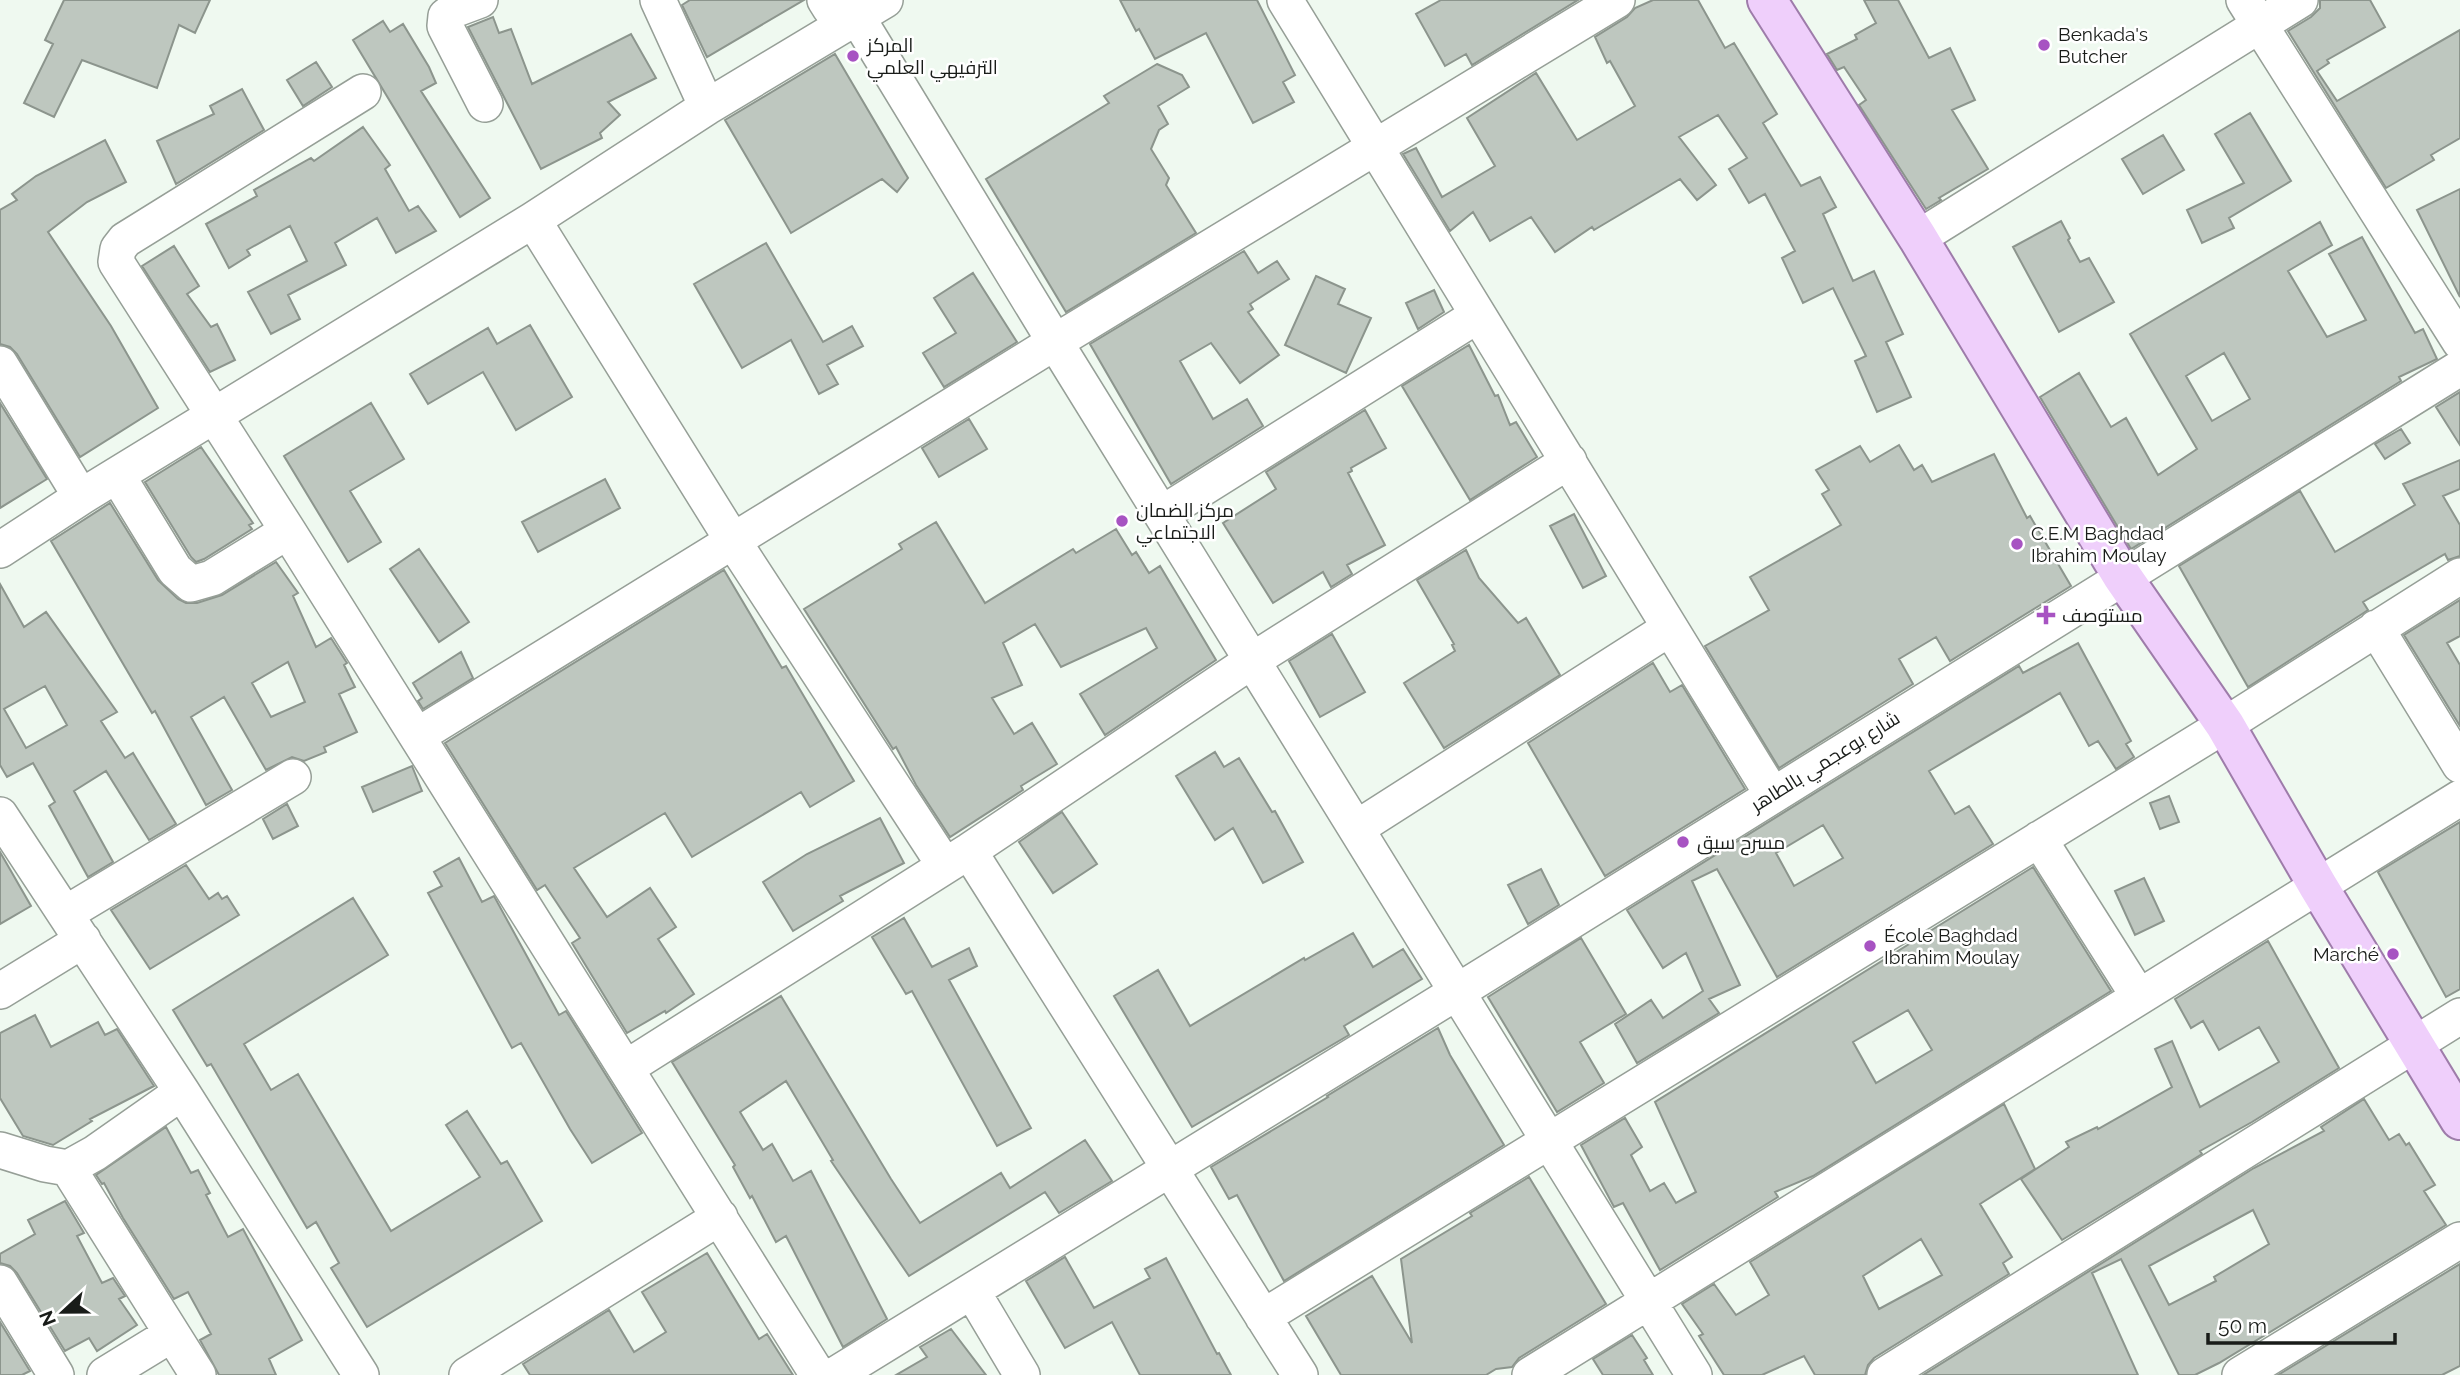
<svg xmlns="http://www.w3.org/2000/svg" width="2460" height="1375" font-family="Raleway,Cairo,sans-serif">
<style>
.building{fill:#bec7bf;stroke:#8c958d;stroke-width:2;fill-rule:evenodd}
.lines{fill:none;stroke-linecap:round;stroke-linejoin:round}
.minor-casing{stroke:#969f97;stroke-width:38}
.major-casing{stroke:#9e7caa;stroke-width:42}
.minor{stroke:#fff;stroke-width:35}
.major{stroke:#efcffb;stroke-width:38}
.poi-dot{fill:#a753c2;stroke:#fff;stroke-width:2.5}
.labels{text-anchor:middle;dominant-baseline:central;stroke-width:5;stroke-linejoin:round;paint-order:stroke}
.poi-label{font-size:19px;fill:#191c19;stroke:#fff;text-anchor:start}
.street-label{font-size:19px;fill:#191c19;stroke:#fff}
</style>
<rect width="100%" height="100%" fill="#eff9f0"/>
<path class="building" d="M 64,0 L 210,0 L 195,33 L 179,25 L 157,88 L 82,60 L 54,117 L 24,103 L 53,44 L 45,40 Z
M 690,0 L 804,0 L 707,57 L 682,5 Z
M 1120,0 L 1257,0 L 1295,75 L 1283,82 L 1294,102 L 1253,123 L 1206,33 L 1155,59 L 1139,29 L 1136,31 Z
M 1441,0 L 1578,0 L 1472,65 L 1466,54 L 1445,66 L 1416,14 Z
M 1653,0 L 1698,0 L 1725,48 L 1734,43 L 1777,114 L 1763,123 L 1801,186 L 1820,177 L 1836,207 L 1823,214 L 1853,281 L 1874,271 L 1903,334 L 1886,342 L 1911,397 L 1877,412 L 1855,361 L 1866,356 L 1833,288 L 1803,303 L 1782,258 L 1795,251 L 1765,194 L 1749,203 L 1729,169 L 1747,158 L 1718,115 L 1679,137 L 1716,185 L 1697,200 L 1680,179 L 1594,230 L 1592,227 L 1555,252 L 1531,217 L 1490,241 L 1473,212 L 1450,231 L 1403,154 L 1416,148 L 1442,197 L 1495,166 L 1467,118 L 1536,73 L 1577,140 L 1635,106 L 1610,61 L 1607,63 L 1595,37 L 1627,17 L 1635,8 Z
M 1864,0 L 1898,0 L 1929,58 L 1950,48 L 1975,100 L 1952,110 L 1988,169 L 1939,198 L 1941,200 L 1926,209 L 1859,105 L 1866,100 L 1844,67 L 1837,70 L 1827,54 L 1857,39 L 1855,35 L 1876,23 Z
M 2320,0 L 2370,0 L 2385,27 L 2327,60 L 2329,63 L 2317,71 L 2337,101 L 2460,30 L 2460,138 L 2431,155 L 2434,160 L 2386,188 L 2288,31 L 2311,17 L 2320,8 Z
M 493,17 L 499,33 L 511,29 L 532,84 L 631,34 L 656,78 L 608,102 L 620,115 L 600,133 L 602,138 L 541,169 L 468,27 Z
M 383,21 L 390,32 L 403,24 L 429,67 L 436,83 L 421,91 L 490,198 L 460,217 L 353,40 Z
M 835,54 L 908,178 L 897,192 L 882,179 L 791,233 L 725,120 Z
M 316,62 L 332,87 L 303,106 L 287,80 Z
M 1157,64 L 1182,75 L 1189,87 L 1158,106 L 1168,124 L 1159,130 L 1151,149 L 1169,178 L 1166,185 L 1196,233 L 1066,312 L 986,179 L 1109,103 L 1104,96 Z
M 242,89 L 264,130 L 176,184 L 157,141 L 214,114 L 210,106 Z
M 2250,113 L 2291,181 L 2229,218 L 2234,228 L 2202,243 L 2187,210 L 2244,183 L 2215,134 Z
M 363,127 L 390,165 L 385,169 L 409,211 L 418,206 L 436,231 L 396,253 L 377,218 L 335,243 L 346,265 L 288,295 L 300,319 L 271,334 L 248,292 L 307,261 L 290,226 L 247,250 L 250,255 L 229,268 L 206,224 L 257,196 L 254,190 L 311,158 L 314,161 Z
M 2163,135 L 2184,170 L 2143,194 L 2122,159 Z
M 105,140 L 126,182 L 87,202 L 48,232 L 111,326 L 158,408 L 80,457 L 17,354 L 10,347 L 0,344 L 0,210 L 17,200 L 12,194 L 36,176 Z
M 2460,189 L 2460,297 L 2417,210 Z
M 2061,221 L 2070,238 L 2068,240 L 2080,262 L 2089,258 L 2114,302 L 2059,332 L 2013,247 Z
M 2320,222 L 2332,245 L 2288,271 L 2327,337 L 2366,320 L 2329,254 L 2362,237 L 2415,333 L 2423,329 L 2437,359 L 2399,377 L 2401,381 L 2131,549 L 2040,397 L 2079,373 L 2111,427 L 2126,418 L 2158,475 L 2197,449 L 2130,334 ZM 2224,353 L 2250,399 L 2212,421 L 2186,376 Z
M 766,243 L 823,342 L 852,326 L 863,346 L 827,365 L 838,384 L 819,394 L 791,340 L 742,368 L 694,284 Z
M 174,246 L 199,286 L 187,294 L 211,327 L 217,324 L 235,360 L 210,372 L 142,266 Z
M 1244,251 L 1258,273 L 1277,261 L 1289,279 L 1250,304 L 1253,309 L 1248,312 L 1279,355 L 1240,383 L 1211,343 L 1180,361 L 1213,419 L 1247,399 L 1263,426 L 1171,484 L 1090,344 Z
M 973,273 L 1017,342 L 944,387 L 923,353 L 956,333 L 934,298 Z
M 1316,276 L 1345,289 L 1338,304 L 1371,318 L 1346,373 L 1285,345 Z
M 1434,290 L 1444,312 L 1418,329 L 1406,303 Z
M 530,325 L 572,397 L 516,430 L 483,372 L 428,404 L 410,374 L 488,328 L 497,344 Z
M 1469,345 L 1495,396 L 1498,395 L 1510,425 L 1516,422 L 1537,457 L 1470,500 L 1402,386 Z
M 2460,392 L 2460,445 L 2436,407 Z
M 0,403 L 47,479 L 0,508 Z
M 371,403 L 404,459 L 350,491 L 381,542 L 348,562 L 284,456 Z
M 1365,410 L 1386,448 L 1351,468 L 1352,471 L 1348,473 L 1385,545 L 1347,565 L 1352,574 L 1331,587 L 1323,572 L 1273,603 L 1223,523 L 1276,489 L 1266,472 Z
M 969,419 L 987,449 L 939,477 L 922,448 Z
M 2401,429 L 2410,443 L 2385,459 L 2375,444 Z
M 1899,445 L 1914,470 L 1922,465 L 1932,482 L 1994,454 L 2027,518 L 2030,516 L 2071,586 L 1950,661 L 1936,637 L 1899,659 L 1913,684 L 1779,768 L 1705,646 L 1769,610 L 1750,577 L 1841,525 L 1822,494 L 1829,490 L 1816,470 L 1860,446 L 1870,462 Z
M 201,447 L 253,523 L 249,525 L 252,529 L 204,559 L 196,562 L 191,557 L 145,482 Z
M 2460,460 L 2460,489 L 2443,496 L 2460,525 L 2460,556 L 2448,560 L 2445,554 L 2363,602 L 2368,610 L 2362,614 L 2248,687 L 2179,566 L 2300,491 L 2335,552 L 2415,505 L 2403,484 Z
M 605,479 L 620,508 L 538,552 L 522,522 Z
M 110,503 L 158,580 L 178,599 L 186,603 L 197,603 L 222,595 L 276,562 L 298,593 L 293,596 L 316,647 L 331,638 L 347,663 L 344,665 L 355,687 L 339,694 L 357,732 L 324,747 L 326,752 L 304,761 L 292,757 L 266,770 L 224,697 L 191,717 L 232,790 L 206,805 L 155,711 L 152,713 L 51,541 ZM 288,662 L 305,702 L 271,717 L 252,683 Z
M 1574,514 L 1606,576 L 1583,588 L 1550,526 Z
M 936,522 L 985,603 L 1073,549 L 1076,553 L 1116,529 L 1132,555 L 1136,552 L 1149,573 L 1160,566 L 1216,660 L 1105,735 L 1080,694 L 1157,648 L 1146,628 L 1061,667 L 1035,624 L 1003,643 L 1022,685 L 992,698 L 1014,734 L 1032,723 L 1057,764 L 1021,786 L 1023,790 L 950,837 L 916,785 L 896,747 L 893,749 L 804,609 L 902,549 L 899,544 Z
M 419,549 L 469,622 L 439,642 L 390,569 Z
M 1466,550 L 1479,578 L 1518,623 L 1526,618 L 1560,675 L 1444,748 L 1404,683 L 1455,651 L 1452,645 L 1454,644 L 1417,580 Z
M 724,570 L 782,668 L 786,666 L 854,781 L 810,807 L 801,792 L 692,857 L 665,813 L 574,868 L 607,917 L 650,888 L 676,927 L 658,939 L 694,994 L 666,1013 L 665,1011 L 627,1033 L 572,943 L 580,938 L 545,885 L 537,890 L 445,743 Z
M 0,584 L 24,627 L 46,612 L 117,712 L 101,721 L 125,758 L 133,753 L 176,824 L 149,840 L 106,771 L 74,791 L 113,862 L 88,877 L 49,806 L 55,802 L 33,763 L 7,777 L 0,765 ZM 45,686 L 67,725 L 26,748 L 4,709 Z
M 2460,600 L 2460,636 L 2447,643 L 2460,665 L 2460,726 L 2404,635 Z
M 1332,634 L 1365,692 L 1320,717 L 1289,661 Z
M 2078,643 L 2131,741 L 2126,744 L 2134,757 L 2116,769 L 2098,741 L 2089,746 L 2060,693 L 1929,771 L 1955,814 L 1969,806 L 1993,844 L 1777,977 L 1717,869 L 1692,881 L 1740,985 L 1709,999 L 1719,1013 L 1637,1063 L 1615,1024 L 1651,1000 L 1663,1018 L 1703,991 L 1686,953 L 1663,968 L 1627,910 L 2019,666 L 2023,673 ZM 1823,825 L 1843,858 L 1794,886 L 1776,853 Z
M 461,652 L 473,678 L 423,709 L 418,701 L 422,698 L 413,683 Z
M 1653,663 L 1670,692 L 1682,685 L 1745,789 L 1605,876 L 1528,743 Z
M 1215,752 L 1224,767 L 1239,758 L 1272,812 L 1275,811 L 1303,862 L 1263,883 L 1233,828 L 1215,840 L 1176,776 Z
M 412,766 L 422,791 L 373,812 L 362,787 Z
M 2169,796 L 2179,822 L 2160,829 L 2150,803 Z
M 287,804 L 298,826 L 273,839 L 263,819 Z
M 1062,812 L 1097,864 L 1053,893 L 1019,842 Z
M 880,818 L 904,863 L 840,896 L 843,901 L 793,931 L 763,882 L 807,854 Z
M 2460,822 L 2460,989 L 2446,997 L 2378,872 Z
M 0,852 L 31,906 L 0,924 Z
M 459,858 L 482,902 L 494,896 L 559,1015 L 566,1011 L 642,1133 L 592,1163 L 570,1129 L 521,1043 L 512,1048 L 428,893 L 442,886 L 434,872 Z
M 186,865 L 209,899 L 218,893 L 222,899 L 227,896 L 239,915 L 150,969 L 111,910 Z
M 2033,867 L 2111,991 L 1813,1176 L 1775,1192 L 1778,1197 L 1660,1270 L 1623,1203 L 1614,1207 L 1581,1145 L 1625,1118 L 1642,1147 L 1631,1155 L 1650,1191 L 1664,1183 L 1676,1203 L 1696,1192 L 1655,1102 ZM 1908,1010 L 1932,1050 L 1876,1083 L 1853,1042 Z
M 1541,869 L 1559,905 L 1528,924 L 1508,885 Z
M 2144,878 L 2164,921 L 2135,935 L 2115,891 Z
M 353,898 L 388,955 L 244,1044 L 271,1090 L 298,1074 L 391,1231 L 480,1177 L 446,1125 L 467,1111 L 501,1164 L 507,1161 L 542,1221 L 367,1327 L 331,1268 L 339,1263 L 316,1222 L 307,1228 L 211,1064 L 207,1066 L 173,1010 Z
M 904,918 L 932,967 L 969,948 L 977,966 L 949,980 L 1031,1128 L 997,1146 L 912,991 L 906,994 L 872,937 Z
M 1353,933 L 1373,967 L 1403,949 L 1422,979 L 1344,1026 L 1349,1035 L 1192,1127 L 1114,996 L 1158,970 L 1190,1026 L 1304,958 L 1305,960 Z
M 1581,938 L 1626,1014 L 1580,1042 L 1604,1083 L 1557,1112 L 1488,997 Z
M 2268,941 L 2339,1068 L 2252,1122 L 2200,1151 L 2202,1154 L 2062,1240 L 2021,1179 L 2069,1147 L 2066,1142 L 2097,1127 L 2098,1129 L 2172,1087 L 2155,1049 L 2172,1041 L 2200,1107 L 2279,1062 L 2259,1027 L 2219,1050 L 2203,1021 L 2191,1028 L 2175,999 Z
M 781,996 L 891,1179 L 920,1223 L 1001,1173 L 1010,1188 L 1085,1140 L 1112,1181 L 1059,1213 L 1045,1192 L 909,1276 L 831,1161 L 833,1160 L 786,1081 L 740,1112 L 763,1150 L 772,1144 L 793,1181 L 811,1171 L 887,1319 L 843,1347 L 786,1236 L 776,1242 L 752,1196 L 750,1198 L 733,1167 L 735,1165 L 672,1062 Z
M 35,1015 L 51,1047 L 98,1022 L 105,1035 L 117,1029 L 154,1086 L 90,1119 L 92,1121 L 53,1145 L 23,1136 L 0,1098 L 0,1033 Z
M 1438,1028 L 1450,1055 L 1504,1145 L 1284,1281 L 1237,1195 L 1229,1199 L 1211,1167 L 1328,1097 L 1327,1096 Z
M 2364,1099 L 2389,1140 L 2399,1134 L 2406,1145 L 2409,1143 L 2435,1185 L 2424,1191 L 2446,1225 L 2219,1363 L 2195,1375 L 2179,1375 L 2121,1259 L 2092,1273 L 2138,1375 L 1923,1375 L 2254,1168 L 2324,1131 L 2321,1127 ZM 2253,1210 L 2269,1244 L 2214,1277 L 2216,1281 L 2169,1305 L 2149,1266 Z
M 2004,1104 L 2035,1169 L 1980,1204 L 2012,1257 L 2003,1263 L 2009,1274 L 1874,1358 L 1868,1365 L 1865,1375 L 1815,1375 L 1804,1356 L 1762,1375 L 1724,1375 L 1699,1336 L 1703,1334 L 1682,1304 L 1714,1284 L 1736,1315 L 1769,1295 L 1750,1262 ZM 1921,1239 L 1942,1275 L 1879,1309 L 1863,1276 Z
M 166,1127 L 191,1173 L 198,1170 L 210,1193 L 206,1195 L 228,1237 L 243,1229 L 302,1340 L 269,1359 L 276,1375 L 219,1375 L 200,1340 L 211,1334 L 188,1292 L 174,1299 L 123,1218 L 104,1183 L 102,1184 L 96,1175 Z
M 1529,1177 L 1606,1304 L 1519,1358 L 1512,1367 L 1496,1369 L 1486,1375 L 1341,1375 L 1306,1316 L 1372,1276 L 1412,1343 L 1401,1259 L 1472,1216 L 1470,1213 Z
M 65,1201 L 84,1233 L 77,1236 L 102,1283 L 113,1278 L 125,1296 L 119,1299 L 137,1325 L 97,1351 L 89,1338 L 65,1351 L 17,1273 L 10,1266 L 0,1263 L 0,1254 L 35,1234 L 28,1220 Z
M 707,1253 L 759,1339 L 767,1334 L 793,1375 L 530,1375 L 523,1364 L 609,1310 L 634,1352 L 666,1332 L 642,1292 Z
M 1065,1257 L 1094,1308 L 1150,1278 L 1145,1269 L 1166,1258 L 1217,1354 L 1219,1353 L 1231,1375 L 1140,1375 L 1112,1322 L 1065,1348 L 1026,1281 Z
M 2460,1264 L 2460,1366 L 2442,1375 L 2278,1375 Z
M 0,1322 L 30,1371 L 22,1375 L 0,1375 Z
M 951,1329 L 986,1375 L 896,1375 L 927,1357 L 920,1347 Z
M 1632,1335 L 1647,1358 L 1644,1360 L 1653,1375 L 1603,1375 L 1593,1359 Z"/>
<g class="lines">
<g class="minor-casing">
<path id="minor" d="M 480,0 L 456,9 L 446,16 L 445,26 L 485,104
M 658,0 L 707,107
M 825,0 L 830,8 L 857,17
M 853,0 L 857,17 L 1055,342 L 1694,1375
M 1285,0 L 1772,794
M 2244,0 L 2460,342
M 363,92 L 125,240 L 118,249 L 116,262 L 288,531 L 818,1375
M 533,220 L 733,541 L 945,866
M 1918,238 L 2300,0
M 0,364 L 81,497
M 117,475 L 175,570 L 191,584 L 212,578 L 288,531
M 1163,513 L 1478,315
M 0,550 L 81,497 L 533,220 L 707,107 L 885,0
M 2376,628 L 2460,765
M 417,736 L 1055,342 L 1617,0
M 0,815 L 182,1092 L 361,1375
M 1357,828 L 1670,628
M 2039,839 L 2139,997
M 969,851 L 1300,1375
M 65,914 L 293,777
M 0,991 L 83,940
M 626,1068 L 969,851 L 1253,660 L 1569,461
M 182,1092 L 95,1153 L 68,1168 L 198,1375
M 0,1150 L 45,1164 L 68,1168
M 0,1283 L 56,1375
M 972,1291 L 1022,1375
M 1263,1317 L 2225,725 L 2460,576
M 105,1375 L 172,1334
M 467,1375 L 720,1217
M 835,1375 L 1457,992 L 2460,368
M 1530,1375 L 2460,798
M 1885,1375 L 2460,1016
M 2240,1375 L 2460,1240"/>
</g>
<g class="major-casing">
<path id="major" d="M 1767,0 L 1918,238 L 2122,576 L 2225,725 L 2318,886 L 2460,1120"/>
</g>
<use href="#minor" class="minor"/>
<use href="#major" class="major"/>
</g>
<g class="poi-dot">
<circle cx="2044" cy="45" r="7"/>
<circle cx="853" cy="56" r="7"/>
<circle cx="1122" cy="521" r="7"/>
<circle cx="2017" cy="544" r="7"/>
<path d="M2042.5 604.5h7v7h7v7h-7v7h-7v-7h-7v-7h7z"/>
<circle cx="1683" cy="842" r="7"/>
<circle cx="1870" cy="946" r="7"/>
<circle cx="2393" cy="954" r="7"/>
</g>
<g class="labels">
<g class="poi-label">
<text x="2058" y="34">Benkada's<tspan x="2058" dy="22">Butcher</tspan></text>
<text x="867" y="45">المركز<tspan x="867" dy="22">الترفيهي العلمي</tspan></text>
<text x="1136" y="510">مركز الضمان<tspan x="1136" dy="22">الاجتماعي</tspan></text>
<text x="2031" y="533">C.E.M Baghdad<tspan x="2031" dy="22">Ibrahim Moulay</tspan></text>
<text x="2062" y="615">مستوصف</text>
<text x="1697" y="842">مسرح سيق</text>
<text x="1884" y="935">École Baghdad<tspan x="1884" dy="22">Ibrahim Moulay</tspan></text>
<text x="2379" y="954" text-anchor="end">Marché</text>
</g>
<g class="street-label">
<text transform="translate(1825 761) rotate(-32)">شارع بوعجمي بالطاهر</text>
</g>
</g>
<g transform="translate(63 1312) rotate(248)" stroke="#ffffff" stroke-width="5" paint-order="stroke">
<path d="M0-5L12 26L0 18L-12 26Z" fill="#191c19"/>
<text y="-10" font-size="19" font-weight="bold" text-anchor="middle" fill="#191c19">N</text>
</g>
<path d="M2208 1333v10h187v-10" fill="none" stroke="#191c19" stroke-width="3.5"/>
<text x="2218" y="1333" font-size="21" fill="#191c19" stroke="#ffffff" stroke-width="5" paint-order="stroke">50 m</text>
</svg>
